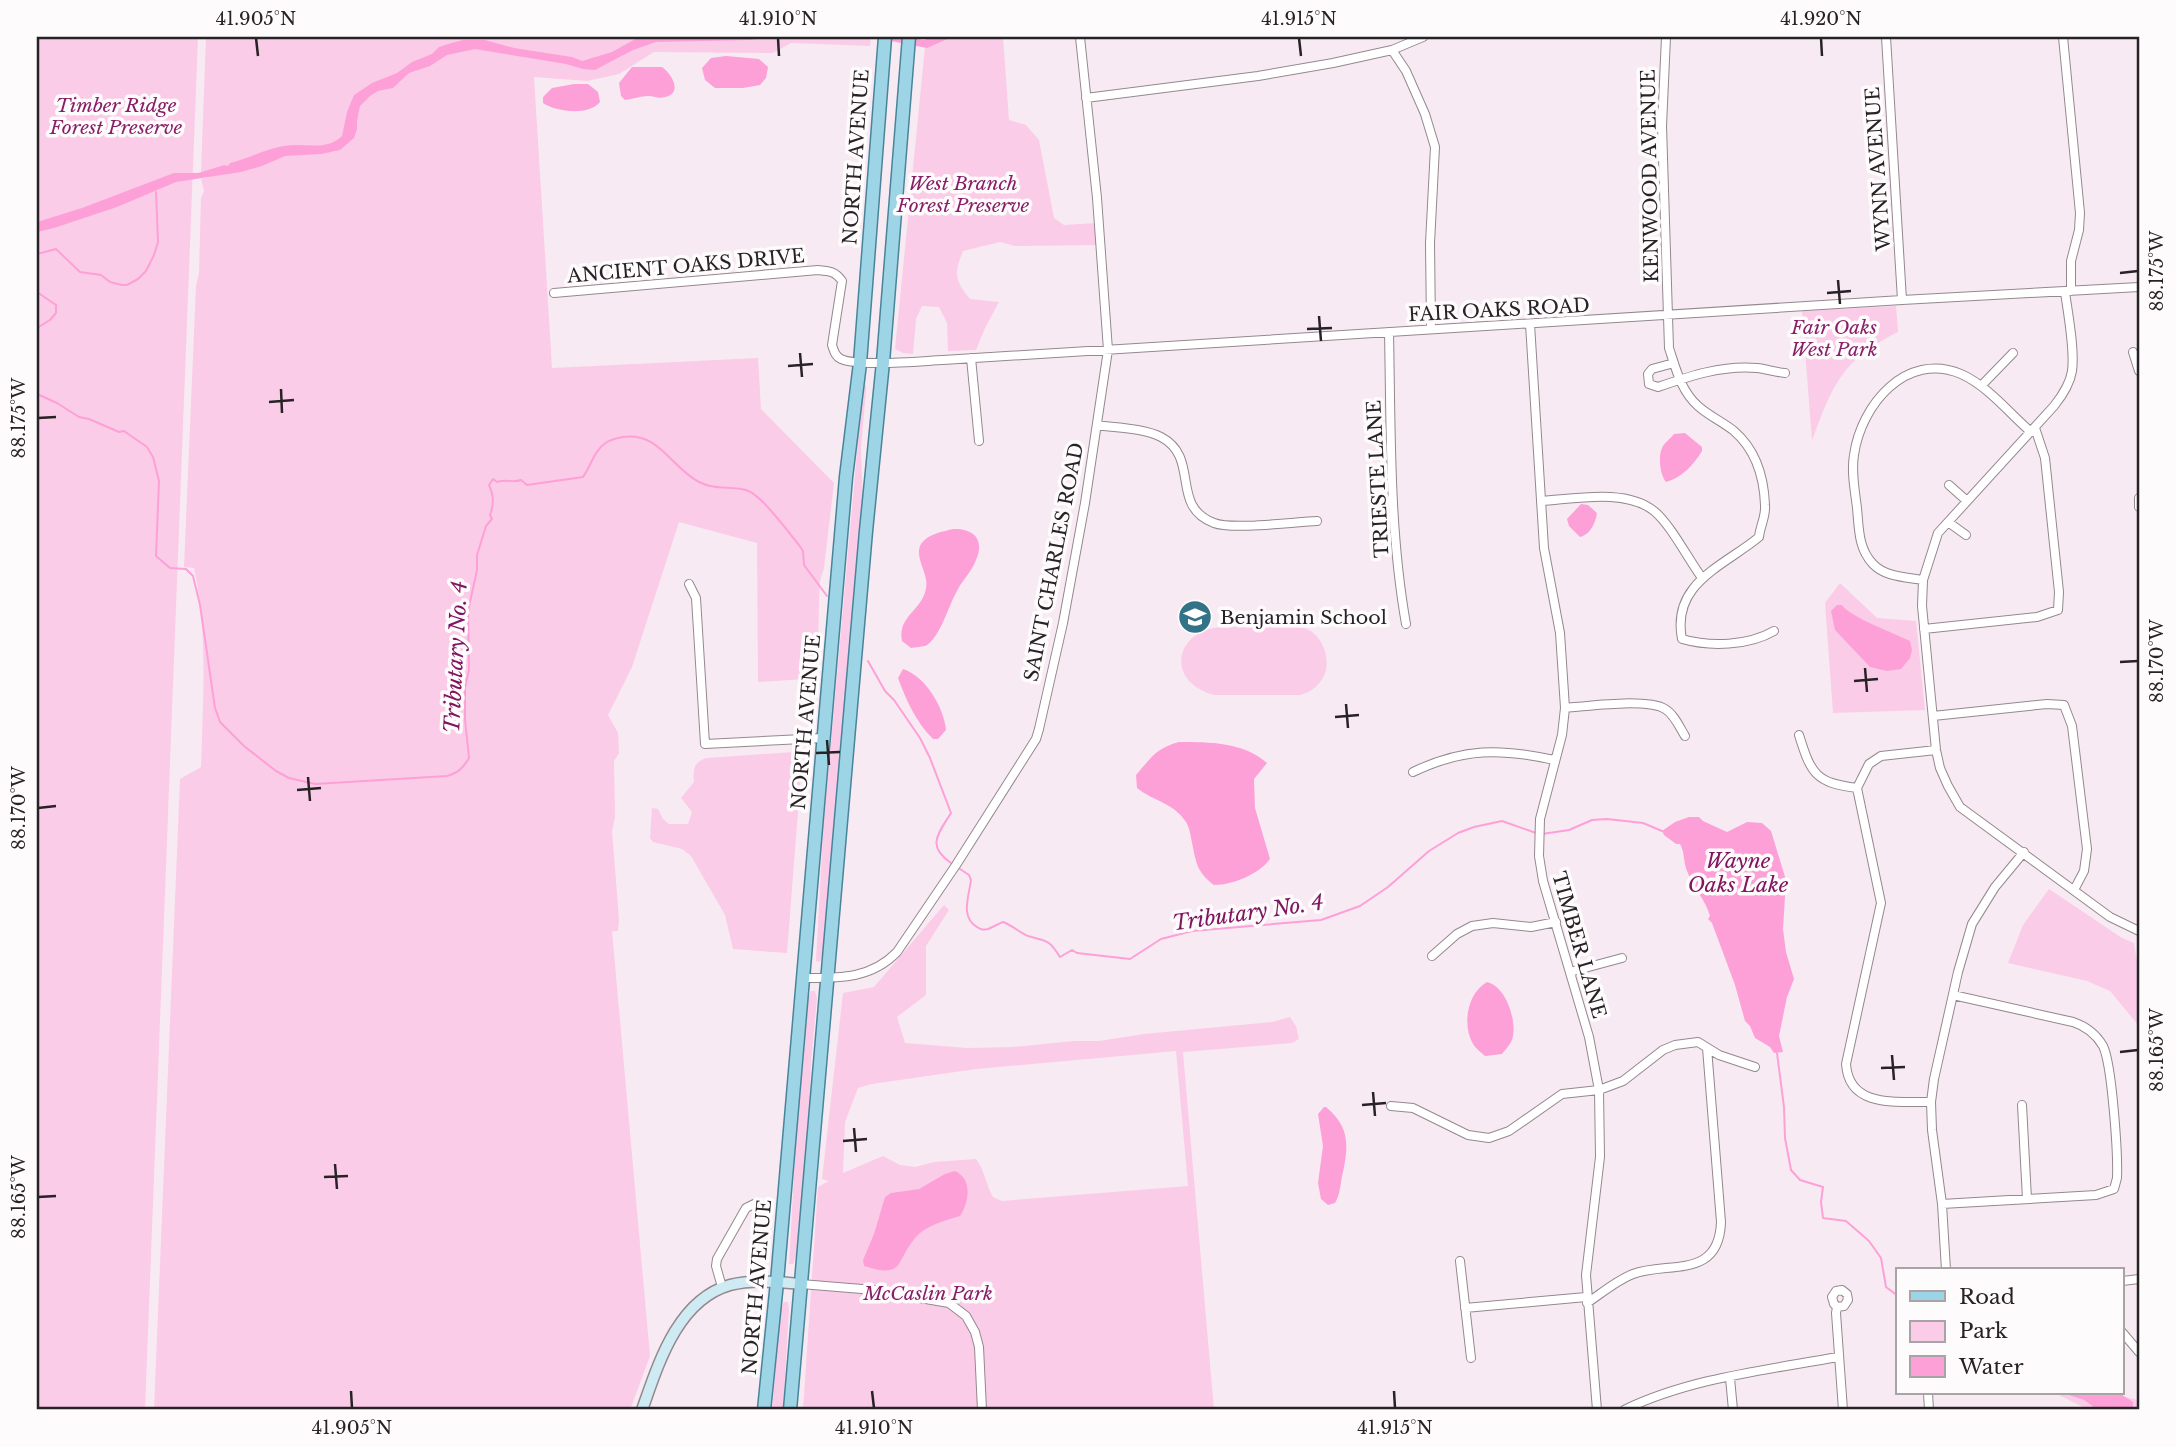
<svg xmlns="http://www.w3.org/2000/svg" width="2176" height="1447" font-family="'Libre Baskerville',serif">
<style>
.green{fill:#fbcce7;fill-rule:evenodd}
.water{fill:#fda0d8}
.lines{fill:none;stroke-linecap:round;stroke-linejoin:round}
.stream{stroke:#fda0d8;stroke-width:2}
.street-casing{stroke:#94888f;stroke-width:10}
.secondary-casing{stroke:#94888f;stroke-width:13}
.primary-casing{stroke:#498498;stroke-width:15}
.street{stroke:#fff;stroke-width:8}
.secondary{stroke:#ceeaf3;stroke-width:10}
.primary{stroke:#9dd5e6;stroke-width:12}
.ticks{fill:none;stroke:#272225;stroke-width:2.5}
.labels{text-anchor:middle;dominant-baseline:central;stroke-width:7;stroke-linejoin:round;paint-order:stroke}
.park-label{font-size:19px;font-style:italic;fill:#871e67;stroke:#fefbfc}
.street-label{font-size:19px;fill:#272225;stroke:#fefbfc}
.poi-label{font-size:19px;fill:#272225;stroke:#fefbfc;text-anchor:start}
.water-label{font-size:21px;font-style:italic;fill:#801560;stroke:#fefbfc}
.neatline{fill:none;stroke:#272225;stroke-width:2.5}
.ticks-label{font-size:18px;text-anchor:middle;fill:#272225}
</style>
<rect width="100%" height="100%" fill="#f8eaf2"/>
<path class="green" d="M 37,37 L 198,37 L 145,1410 L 37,1410 Z
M 206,37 L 871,37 L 870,46 L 791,43 L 773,53 L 654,52 L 619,74 L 587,81 L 534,77 L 552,368 L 758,358 L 761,409 L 834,483 L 824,568 L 820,581 C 818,602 820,674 812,686 L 808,685 L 806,679 L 758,682 L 757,543 L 679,522 L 632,667 L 608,715 L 618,733 L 619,753 L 614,761 L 615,817 L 612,831 L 619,919 L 618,931 L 612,931 L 650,1356 L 630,1410 L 154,1410 L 180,779 L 201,767 C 203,701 208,633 194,568 L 184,567 L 196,286 L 199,273 L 201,198 L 204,191 L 201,179 L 221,174 L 224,165 L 201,172 Z
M 926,37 L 1003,37 L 1009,120 L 1026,125 L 1039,140 L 1054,218 L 1064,225 L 1096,223 L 1098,245 L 1015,246 L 1000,242 L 963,251 C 954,274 954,279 970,299 L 999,302 L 985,328 L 976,350 L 948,351 L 947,323 L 939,307 L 922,306 L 916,319 L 913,354 L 903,353 L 895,349 Z
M 1896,306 L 1898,332 C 1842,360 1833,384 1812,441 L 1802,311 Z
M 863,385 L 866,385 L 866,391 L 861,448 L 863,507 L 825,946 L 820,962 L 816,961 L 823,832 Z
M 1840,583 L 1877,618 L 1916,621 L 1925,710 L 1833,713 L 1825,603 Z
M 1220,627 C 1240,627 1290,622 1307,629 C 1322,636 1329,655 1326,670 C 1323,683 1312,692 1300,695 L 1214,695 C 1166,682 1173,632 1220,627 Z
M 794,752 L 801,753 L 802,760 L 787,953 L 733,949 L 725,915 L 691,856 L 682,849 L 653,842 L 650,838 L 652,808 L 658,809 L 663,819 L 669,824 L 688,824 L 692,812 L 681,798 L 694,782 C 693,770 693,763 706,758 Z
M 2049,889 L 2122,938 L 2134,943 L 2139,974 L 2139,1026 L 2110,991 L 2087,981 L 2008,963 L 2023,925 Z
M 944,905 L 949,910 L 926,946 L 926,995 L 897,1017 L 905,1043 L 967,1048 L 1013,1047 L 1074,1041 L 1099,1041 L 1144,1034 L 1272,1022 L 1290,1017 L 1296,1026 L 1299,1039 L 1292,1043 L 1183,1052 L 1214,1410 L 803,1410 L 818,1187 L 829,1181 L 822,1179 L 843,993 L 874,987 ZM 1176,1051 L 1188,1186 L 1002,1201 L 993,1197 C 986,1185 985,1171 976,1159 L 934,1162 L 915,1167 L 900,1165 L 883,1156 L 843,1173 L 845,1122 L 858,1088 L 872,1084 L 976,1069 Z
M 811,991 L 815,991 L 817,998 L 811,1062 L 809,1124 L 798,1249 L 793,1264 L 789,1264 L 796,1137 L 808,999 Z
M 784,1302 L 788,1302 L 789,1310 L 783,1410 L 772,1410 L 781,1309 Z
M 2055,1393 L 2119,1393 L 2125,1397 L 2139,1400 L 2139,1410 L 2089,1410 Z"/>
<path class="water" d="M 639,37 L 774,37 L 749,40 L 656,42 L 633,50 L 595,70 L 583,69 L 566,64 L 475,49 L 447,55 L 430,66 L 409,73 L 393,88 L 378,91 L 370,96 L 360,106 L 357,121 L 357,129 L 354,138 L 340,150 L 321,154 L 285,156 L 262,166 L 241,172 L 176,182 L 117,207 L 54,228 L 37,232 L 37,222 L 82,208 L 174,173 L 198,173 L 224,165 L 228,166 L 230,163 C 248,159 265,149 284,146 C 304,142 326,152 342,136 L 347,112 L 354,95 L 372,83 L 397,73 L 412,62 L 432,54 L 439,47 L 448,44 L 463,40 L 485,40 L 514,48 L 572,57 L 582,61 L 612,52 Z
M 870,37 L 903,37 L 924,40 L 934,37 L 952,37 L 927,48 Z
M 726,56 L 759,59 L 768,67 L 766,78 L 760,85 L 743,88 L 715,88 L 705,80 L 702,68 L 711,58 Z
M 632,67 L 662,67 C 672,74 683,93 665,97 C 658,99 654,96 648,96 C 641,96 633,99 625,100 L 621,96 L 619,83 Z
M 574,84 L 588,84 L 598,92 L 600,102 C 589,116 556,112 543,103 L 543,97 L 552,88 Z
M 1685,433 L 1702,447 L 1702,451 C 1694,464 1682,478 1666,482 C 1660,475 1658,457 1662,448 C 1664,443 1671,438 1674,434 Z
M 1581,504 L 1588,505 L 1597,513 C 1596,522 1590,535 1580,537 L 1569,526 L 1567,519 Z
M 953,529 C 974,528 985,540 976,560 C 972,572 961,581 956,593 C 948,607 941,635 927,645 C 923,647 915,647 911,648 L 902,641 C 897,616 923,610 926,588 C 929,574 915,559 920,546 C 926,534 942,532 953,529 Z
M 1837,605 L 1842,605 C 1848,616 1896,634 1910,641 L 1912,650 L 1910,658 L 1901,669 L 1887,671 L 1870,667 L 1835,630 L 1831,611 Z
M 903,669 C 925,676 944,707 946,730 L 938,739 L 933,739 C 916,722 906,700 898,678 Z
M 1179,742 C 1210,742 1243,742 1267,763 L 1254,779 L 1255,808 L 1270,859 C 1259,874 1233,885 1214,885 C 1195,871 1196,860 1191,838 C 1190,832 1189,827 1186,822 C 1174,803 1153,801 1137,788 L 1136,775 C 1151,758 1156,748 1179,742 Z
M 1689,817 L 1699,817 L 1703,821 L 1727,832 L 1747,822 L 1762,823 L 1771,831 L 1786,880 L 1783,929 L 1786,952 L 1794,979 L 1787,997 L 1779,1036 L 1783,1052 L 1774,1053 L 1770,1047 L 1755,1038 L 1750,1026 L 1745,1021 L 1735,985 L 1712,923 L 1708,919 L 1710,916 C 1705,899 1693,887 1687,871 C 1683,861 1685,853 1680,844 L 1676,844 L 1664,835 L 1662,831 L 1675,822 Z
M 1487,982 C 1506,986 1518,1022 1512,1040 C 1510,1045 1505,1050 1502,1054 L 1485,1056 C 1481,1052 1476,1049 1473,1044 C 1462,1025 1467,993 1487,982 Z
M 1324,1107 L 1326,1107 C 1349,1126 1349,1144 1343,1172 C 1340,1183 1341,1193 1335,1203 L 1328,1205 L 1321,1199 L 1318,1183 L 1323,1146 L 1318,1114 Z
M 955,1171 C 973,1179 969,1203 960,1216 C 944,1221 926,1225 915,1238 C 895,1262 905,1279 864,1266 L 863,1260 L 874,1234 L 885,1197 L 891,1193 L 919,1189 L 945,1174 Z
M 2063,1393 L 2119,1393 L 2133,1402 L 2133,1410 L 2098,1410 L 2084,1400 Z"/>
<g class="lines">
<path class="stream" d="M 37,254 L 56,249 L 80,272 L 101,275 L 110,282 L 122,285 L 127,285 L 138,279 L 146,271 L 154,255 L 158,242 L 156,192
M 37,292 L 56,305 L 56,313 L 50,320 L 37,328
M 37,394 L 57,403 L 79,417 L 89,419 L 119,432 L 124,431 L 147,447 L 153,457 L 159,481 L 156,556 L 170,568 L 186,569 L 193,576 L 200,605 L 215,708 L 220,722 L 244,746 L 276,771 L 289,778 L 315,784 L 447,776 C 458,773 463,768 469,758 L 465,720 L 465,687 L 469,670 L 468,611 L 477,570 L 477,555 L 486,526 L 492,519 L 490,515 C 494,504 494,496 489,485 L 493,479 L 497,482 C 506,479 513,483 521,480 L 527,485 L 583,477 C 591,466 594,450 607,442 C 612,439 618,438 623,437 C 660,432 670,467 699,482 C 714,490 731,486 746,490 C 761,494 788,532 799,545 L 803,551 L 804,565 L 827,596
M 868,661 L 885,691 L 894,700 L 920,738 L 930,758 L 951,813 C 938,834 926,846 951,863
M 1542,834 L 1569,830 L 1592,820 L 1607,819 L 1643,823 L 1662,831
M 960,869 L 969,875 L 971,880 C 969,896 960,917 977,927 C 981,930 983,930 988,929 C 993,927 998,924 1003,922 C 1012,925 1020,933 1028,936 C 1047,942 1048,938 1060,957 L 1072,950 L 1077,953 L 1130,959 L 1161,939 L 1192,931 L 1321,920 L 1360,906 L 1388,887 L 1429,851 L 1458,833 L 1474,827 L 1502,821 L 1536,833
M 1777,1053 L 1784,1107 L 1785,1138 L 1791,1170 L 1800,1180 L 1823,1187 L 1821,1202 L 1823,1218 L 1846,1221 L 1869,1241 L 1881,1258 L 1886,1287 L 1898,1296"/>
<g class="street-casing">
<path id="street" d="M 1666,37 L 1662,126 L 1669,348 C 1676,369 1681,391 1698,406 C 1709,416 1723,422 1734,431 C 1756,450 1764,478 1765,505 C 1766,517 1760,526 1759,537 C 1724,566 1671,583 1682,639 C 1710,647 1748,646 1774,631
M 1886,37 L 1902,300
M 2063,37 L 2080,213 L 2079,230 L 2071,261 L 2071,291
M 1392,50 L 1406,71 L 1425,114 L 1435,147 L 1430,243 L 1431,329
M 1086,98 L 1258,76 L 1333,63 L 1392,50 L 1423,37
M 2065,292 C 2068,314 2075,350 2072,371 C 2070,384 2062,396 2054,406 L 1938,533 L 1923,580 L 1922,606 L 1936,750 L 1940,768 L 1948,786 L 1960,807 L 2110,917 L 2139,931
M 554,293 L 818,270 C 829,271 835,271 842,281 L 832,345 C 834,351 835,356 841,359 C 858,367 921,361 943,360 L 1902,300 L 2139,287
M 1530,324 L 1544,548 L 1560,633 L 1565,708 L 1562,735 L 1540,819 L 1539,856 L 1543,881 L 1589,1037 L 1599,1090 L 1600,1157 L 1586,1275 L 1597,1410
M 1389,332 C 1391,430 1389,528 1406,624
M 2133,352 L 2139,371
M 971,358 L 979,441
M 1674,363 L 1652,369 L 1648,374 L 1649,384 L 1658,387 C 1690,376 1722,365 1757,368 C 1766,369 1775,372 1785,373
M 1981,386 L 2013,353
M 1097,425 C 1117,428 1143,428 1161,437 C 1201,458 1169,506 1214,523 C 1232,530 1294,522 1317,521
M 1949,485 L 1967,501
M 2139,498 L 2139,507
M 1541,501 C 1574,499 1626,488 1654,511 C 1671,525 1688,559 1702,578
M 1948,522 L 1966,535
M 1923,580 C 1906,577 1885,577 1873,564 C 1858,548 1859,528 1857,508 C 1855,491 1851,472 1854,455 C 1861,405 1906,351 1961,374 C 1988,386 2009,413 2031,432
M 689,584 L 696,598 L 705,744 L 823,738
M 1924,629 L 2037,617 L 2058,610 L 2059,592 L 2045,458 L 2035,428
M 1565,708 C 1587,706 1647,698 1665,709 C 1674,714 1680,728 1685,736
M 1933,716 L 2047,704 L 2064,705 L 2072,726 L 2087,849 L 2084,871 L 2074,890
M 1799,735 C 1811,774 1816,783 1857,788
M 1413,772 C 1463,748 1501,748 1554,760
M 1432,956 L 1457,934 L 1472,926 L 1493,923 L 1531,927 L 1556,922
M 1570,972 L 1622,958
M 804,978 C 839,978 871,979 897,952 L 956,865 L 1036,739 L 1039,729 L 1063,623 L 1085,503 L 1108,350 L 1097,198 L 1080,37
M 1931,1102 C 1898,1101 1849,1109 1846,1064 L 1881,903 L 1857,788 L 1869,764 L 1881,756 L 1936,750
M 2022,1105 L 2027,1199
M 1391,1106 L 1413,1108 L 1468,1135 L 1489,1138 L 1509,1131 L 1562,1094 L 1599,1090 L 1623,1081 L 1663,1050 L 1675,1045 L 1698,1042 L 1719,1055 L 1755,1067
M 1942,1204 L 2096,1195 L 2114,1189 L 2117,1178 C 2118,1154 2112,1064 2103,1046 C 2096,1034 2085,1026 2073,1022 L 1953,995
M 1460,1261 L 1471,1358
M 1946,1270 L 1942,1204 L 1932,1130 L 1931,1102 L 1934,1079 L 1958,972 L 1972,924 L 1995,887 L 2024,852
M 2122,1281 L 2139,1279
M 801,1284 L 874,1290 L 949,1303 L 966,1316 L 975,1332 L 979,1347 L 982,1410
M 722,1287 L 716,1266 L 717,1259 L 746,1208 L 758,1202
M 1587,1303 C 1602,1293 1617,1280 1633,1274 C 1668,1261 1719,1280 1721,1222 L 1707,1048
M 1837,1307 L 1844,1306 L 1848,1300 L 1847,1294 L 1842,1290 L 1836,1291 L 1832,1297 L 1834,1304 L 1837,1307 L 1836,1313 L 1843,1410
M 1465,1308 L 1586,1297
M 2122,1332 L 2139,1352
M 1730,1378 L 1733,1410
M 1928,1393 L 1929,1410
M 1624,1410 C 1690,1378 1767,1370 1838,1357"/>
</g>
<g class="secondary-casing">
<path id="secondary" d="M 642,1410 C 658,1365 677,1300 730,1285 C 753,1279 777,1282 801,1284"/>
</g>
<g class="primary-casing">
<path id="primary" d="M 764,1410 L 777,1282 L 846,477 L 860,363 L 885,37
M 790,1410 L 866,531 L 883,362 L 909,37"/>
</g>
<use href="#street" class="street"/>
<use href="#secondary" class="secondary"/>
<use href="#primary" class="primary"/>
</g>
<path class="ticks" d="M 256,38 L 258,56M 778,38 L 779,56M 1299,38 L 1301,56M 1821,38 L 1822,56M 2120,273 L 2138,271M 1838,280 L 1840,304M 1827,293 L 1851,291M 1319,316 L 1321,341M 1307,329 L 1332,328M 800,353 L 802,377M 788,366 L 813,364M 281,389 L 282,413M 269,402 L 294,400M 38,418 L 56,417M 2120,662 L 2138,661M 1865,668 L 1867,692M 1854,681 L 1878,679M 1346,704 L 1348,728M 1335,717 L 1359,715M 827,740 L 829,765M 816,753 L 840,752M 308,777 L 310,801M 297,790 L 321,788M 38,808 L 56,806M 2120,1052 L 2138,1050M 1892,1055 L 1894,1080M 1881,1068 L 1905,1067M 1373,1092 L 1375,1116M 1362,1105 L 1386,1103M 854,1128 L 856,1152M 843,1141 L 867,1139M 335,1164 L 337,1189M 324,1177 L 348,1176M 38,1197 L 56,1196M 351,1391 L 352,1408M 872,1391 L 874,1408M 1394,1391 L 1395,1408"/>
<defs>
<g id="school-disc" transform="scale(1.75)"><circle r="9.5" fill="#337387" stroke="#fefbfc"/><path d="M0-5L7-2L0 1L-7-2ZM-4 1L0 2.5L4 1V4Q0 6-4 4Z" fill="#fff"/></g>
</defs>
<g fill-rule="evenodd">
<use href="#school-disc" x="1195" y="617"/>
</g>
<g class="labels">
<g class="park-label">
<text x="116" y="105">Timber Ridge<tspan x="116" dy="22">Forest Preserve</tspan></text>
<text x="963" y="183">West Branch<tspan x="963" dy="22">Forest Preserve</tspan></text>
<text x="1834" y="327">Fair Oaks<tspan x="1834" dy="22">West Park</tspan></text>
<text x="928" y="1293">McCaslin Park</text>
</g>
<g class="street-label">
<text transform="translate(856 157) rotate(-86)">NORTH AVENUE</text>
<text transform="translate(1878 169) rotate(-94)">WYNN AVENUE</text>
<text transform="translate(1650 176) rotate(-91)">KENWOOD AVENUE</text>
<text transform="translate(686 266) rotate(-5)">ANCIENT OAKS DRIVE</text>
<text transform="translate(1499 310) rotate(-3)">FAIR OAKS ROAD</text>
<text transform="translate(1378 479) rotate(-93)">TRIESTE LANE</text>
<text transform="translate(1054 562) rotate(-79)">SAINT CHARLES ROAD</text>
<text transform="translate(806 722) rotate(-85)">NORTH AVENUE</text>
<text transform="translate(1579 945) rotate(74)">TIMBER LANE</text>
<text transform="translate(757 1287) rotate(-85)">NORTH AVENUE</text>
</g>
<g class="poi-label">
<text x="1220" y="617">Benjamin School</text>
</g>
<g class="water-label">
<text transform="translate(456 657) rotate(-87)">Tributary No. 4</text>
<text x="1738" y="861">Wayne<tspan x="1738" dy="24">Oaks Lake</tspan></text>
<text transform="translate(1248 913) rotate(-8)">Tributary No. 4</text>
</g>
</g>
<rect width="2176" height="1447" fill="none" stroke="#fefbfc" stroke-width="77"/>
<rect x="1896" y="1268" width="228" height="126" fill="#fefbfc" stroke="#a8a4a6" stroke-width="2"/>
<rect x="1910" y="1291" width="35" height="10" fill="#9dd5e6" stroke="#a8a4a6" stroke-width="2"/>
<text x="1959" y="1304" font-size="21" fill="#272225">Road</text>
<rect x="1910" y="1321" width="35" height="21" fill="#fbcce7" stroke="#a8a4a6" stroke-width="2"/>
<text x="1959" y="1338" font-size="21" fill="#272225">Park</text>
<rect x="1910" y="1356" width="35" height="21" fill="#fda0d8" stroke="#a8a4a6" stroke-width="2"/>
<text x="1959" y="1374" font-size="21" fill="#272225">Water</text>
<rect x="38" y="38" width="2100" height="1370" class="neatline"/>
<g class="ticks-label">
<text x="256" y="25">41.905°N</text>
<text x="778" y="25">41.910°N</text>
<text x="1299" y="25">41.915°N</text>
<text x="1821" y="25">41.920°N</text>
<text transform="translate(2157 271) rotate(-90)" y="6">88.175°W</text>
<text transform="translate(19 418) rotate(-90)" y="6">88.175°W</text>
<text transform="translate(2157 661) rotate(-90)" y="6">88.170°W</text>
<text transform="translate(19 808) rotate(-90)" y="6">88.170°W</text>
<text transform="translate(2157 1050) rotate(-90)" y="6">88.165°W</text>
<text transform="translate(19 1197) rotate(-90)" y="6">88.165°W</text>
<text x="352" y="1434">41.905°N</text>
<text x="874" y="1434">41.910°N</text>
<text x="1395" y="1434">41.915°N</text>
</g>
</svg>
